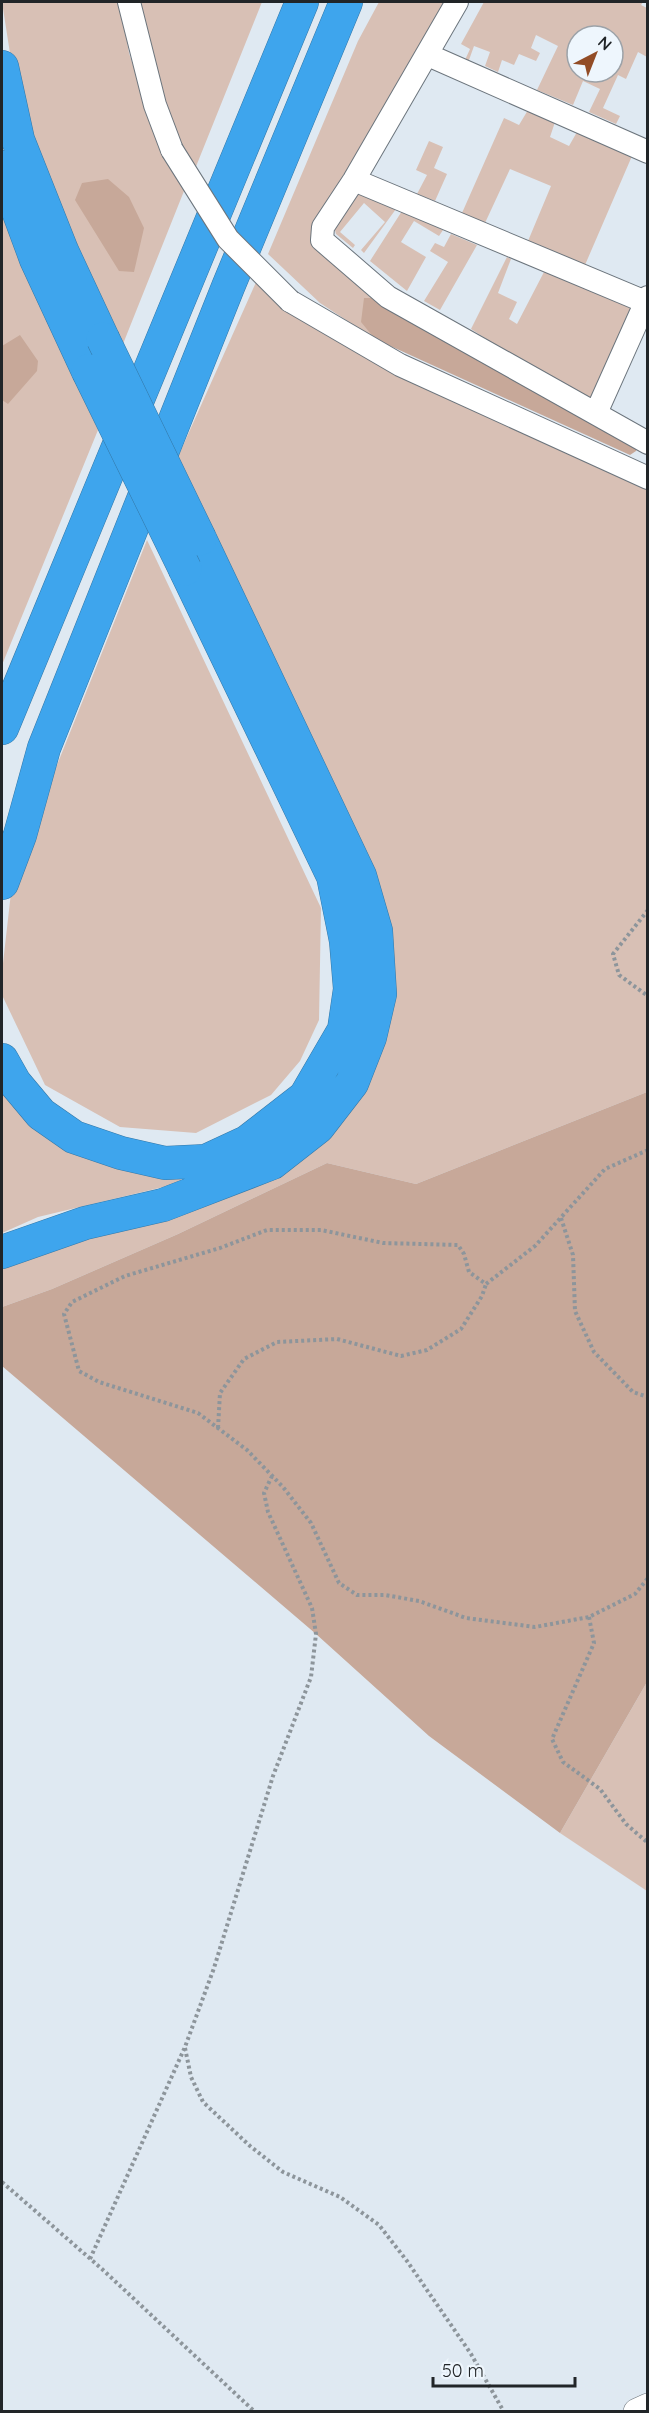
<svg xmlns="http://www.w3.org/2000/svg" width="649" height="2413" font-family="Quicksand,sans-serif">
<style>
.green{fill:#d8c0b5;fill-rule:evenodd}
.forest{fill:#c7a899}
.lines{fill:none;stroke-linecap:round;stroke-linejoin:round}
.minor-casing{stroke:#6c757d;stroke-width:24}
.tertiary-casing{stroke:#6c757d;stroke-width:28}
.motorway-casing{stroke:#3478a8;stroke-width:34}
.path{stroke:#8d959b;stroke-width:4;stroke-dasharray:3 3;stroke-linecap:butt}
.minor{stroke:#fff;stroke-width:22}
.tertiary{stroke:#fff;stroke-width:27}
.motorway{stroke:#3ea5ed;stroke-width:33}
.minor-bridge-casing{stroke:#6c757d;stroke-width:24;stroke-linecap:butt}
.motorway-bridge-casing{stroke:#3478a8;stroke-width:34;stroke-linecap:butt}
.minor-bridge{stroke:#fff;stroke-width:22}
.motorway-bridge{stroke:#3ea5ed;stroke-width:33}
</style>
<rect width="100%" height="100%" fill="#dfe9f2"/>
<path class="green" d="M 2,2 L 120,2 L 129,53 L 158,140 L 184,191 L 119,354 L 21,124 Z
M 138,2 L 262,2 L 195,169 L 170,127 Z
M 379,2 L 450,2 L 315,226 L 373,298 L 375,339 L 320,303 L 268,254 L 358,41 Z
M 484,2 L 643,2 L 641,5 L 647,8 L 647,57 L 638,52 L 626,79 L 618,75 L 603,108 L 620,116 L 616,124 L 589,112 L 600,89 L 583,81 L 573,105 L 537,90 L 558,46 L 536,35 L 531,48 L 540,53 L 536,61 L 519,54 L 514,65 L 502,60 L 498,72 L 485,66 L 490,52 L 474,46 L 469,60 L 465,60 L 470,49 L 461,44 ZM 577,36 L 613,36 L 613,72 L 577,72 Z
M 528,110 L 555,122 L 550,137 L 569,146 L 577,132 L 632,156 L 585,265 L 528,241 L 551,186 L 510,169 L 485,223 L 462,213 L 504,118 L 519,125 Z
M 429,141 L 443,147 L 434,168 L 447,174 L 435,201 L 417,194 L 427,175 L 416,170 Z
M 359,194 L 396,209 L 364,253 L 361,250 L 385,222 L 364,203 L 340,232 L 355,245 L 353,248 L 336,234 L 334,226 L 354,195 Z
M 2,204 L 98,430 L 2,665 Z
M 402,211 L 443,230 L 439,236 L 414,221 L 401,242 L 426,257 L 407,291 L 370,261 Z
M 451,234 L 477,245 L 440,310 L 424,301 L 448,262 L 430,251 L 435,243 L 444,247 Z
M 507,257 L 511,259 L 498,293 L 517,302 L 509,319 L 517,324 L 544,272 C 568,278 616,288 631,309 L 591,400 L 583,402 L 471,329 Z
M 261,271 L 290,301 L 647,478 L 647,1092 L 416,1184 L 327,1163 L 178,1234 L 52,1289 L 2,1307 L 2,1265 L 312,1144 L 380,994 L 173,468 Z
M 147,540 L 321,908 L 319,1020 L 300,1061 L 271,1095 L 196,1133 L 120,1127 L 45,1085 L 2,995 L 2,972 L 13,875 Z
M 2,1089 L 183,1172 L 180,1183 L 38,1217 L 2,1233 Z
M 647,1682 L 647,1891 L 560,1833 Z"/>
<path class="forest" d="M 108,179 L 129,197 L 144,228 L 134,272 L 119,271 L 75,200 L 82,183 Z
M 364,298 L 373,298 L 383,307 L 638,446 L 636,451 L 630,455 L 375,339 L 361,322 Z
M 20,335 L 38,361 L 37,371 L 8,404 L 2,400 L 2,346 Z
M 647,1092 L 647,1682 L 560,1833 L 429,1736 L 316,1634 L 2,1366 L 2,1307 L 52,1289 L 178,1234 L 327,1163 L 416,1184 Z"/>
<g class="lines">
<g class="minor-casing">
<path id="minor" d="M 129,2 L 155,105 L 172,150
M 457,2 L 354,180 L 323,227 L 322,240 L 388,297 L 648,443
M 428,55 L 648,152
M 354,180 L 648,303
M 290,301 L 400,365 L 648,478
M 596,413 L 648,297"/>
</g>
<g class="tertiary-casing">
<path id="tertiary" d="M 637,2412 L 648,2407"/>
</g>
<g class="motorway-casing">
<path id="motorway" d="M 2,67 L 18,140 L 62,251 L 103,339
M 2,167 L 36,259 L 88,371
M 2,728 L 302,2
M 2,883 L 20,835 L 44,748 L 228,287 L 346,2
M 2,1060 L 15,1083 L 41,1114 L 74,1137 L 121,1153 L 165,1163 L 206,1161 L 247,1142 L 305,1097 L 344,1030 L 350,989 L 346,941 L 333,876 L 185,569
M 2,1252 L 85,1223 L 163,1205 L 272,1163 L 318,1127 L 352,1083 L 370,1037 L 380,994 L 376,931 L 360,876 L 200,539"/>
</g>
<path class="path" d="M 648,910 L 613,954 L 619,975 L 648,996
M 648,1150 L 605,1169 L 535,1246 L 486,1284 L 469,1272 L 464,1254 L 458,1245 L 383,1243 L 321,1230 L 267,1230 L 220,1248 L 125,1276 L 72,1302 L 64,1314 L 79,1371 L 99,1382 L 198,1413 L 247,1450 L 283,1487 L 311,1523 L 339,1583 L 357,1595 L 385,1595 L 419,1601 L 466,1618 L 535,1627 L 589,1617 L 635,1594 L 648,1578
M 561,1218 L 573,1255 L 575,1311 L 594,1352 L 633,1392 L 648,1397
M 218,1428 L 220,1393 L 244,1359 L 277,1342 L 337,1339 L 401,1356 L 427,1350 L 461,1329 L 482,1296 L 486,1284
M 589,1617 L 594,1643 L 552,1739 L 563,1762 L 600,1789 L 626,1824 L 648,1843
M 185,2048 L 191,2077 L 203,2102 L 250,2146 L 283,2172 L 340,2197 L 379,2225 L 407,2261 L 471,2354 L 504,2412
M 2,2182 L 102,2269 L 255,2412
M 90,2259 L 185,2047 L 214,1968 L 273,1776 L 311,1677 L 316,1634 L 312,1608 L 268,1512 L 264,1493 L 272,1476"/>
<use href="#minor" class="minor"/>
<use href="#tertiary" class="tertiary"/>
<use href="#motorway" class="motorway"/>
<g class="minor-bridge-casing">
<path id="minor-bridge" d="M 172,150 L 228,239 L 290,301"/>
</g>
<g class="motorway-bridge-casing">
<path id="motorway-bridge" d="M 103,339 L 200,539
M 88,371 L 185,569"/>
</g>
<use href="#minor-bridge" class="minor-bridge"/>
<use href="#motorway-bridge" class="motorway-bridge"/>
</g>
<rect width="649" height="2413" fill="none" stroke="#212528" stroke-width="6"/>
<g transform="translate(595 54) rotate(42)"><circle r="28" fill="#eef6fd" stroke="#9ca2a8" stroke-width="1.5"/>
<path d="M0-4.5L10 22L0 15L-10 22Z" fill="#924c26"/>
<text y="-9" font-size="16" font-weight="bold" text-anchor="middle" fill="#212528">N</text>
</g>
<path d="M433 2377v9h142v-9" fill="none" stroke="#212528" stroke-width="3"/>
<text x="442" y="2377" font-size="18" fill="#212528" stroke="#eef6fd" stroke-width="4.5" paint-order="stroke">50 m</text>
</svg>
